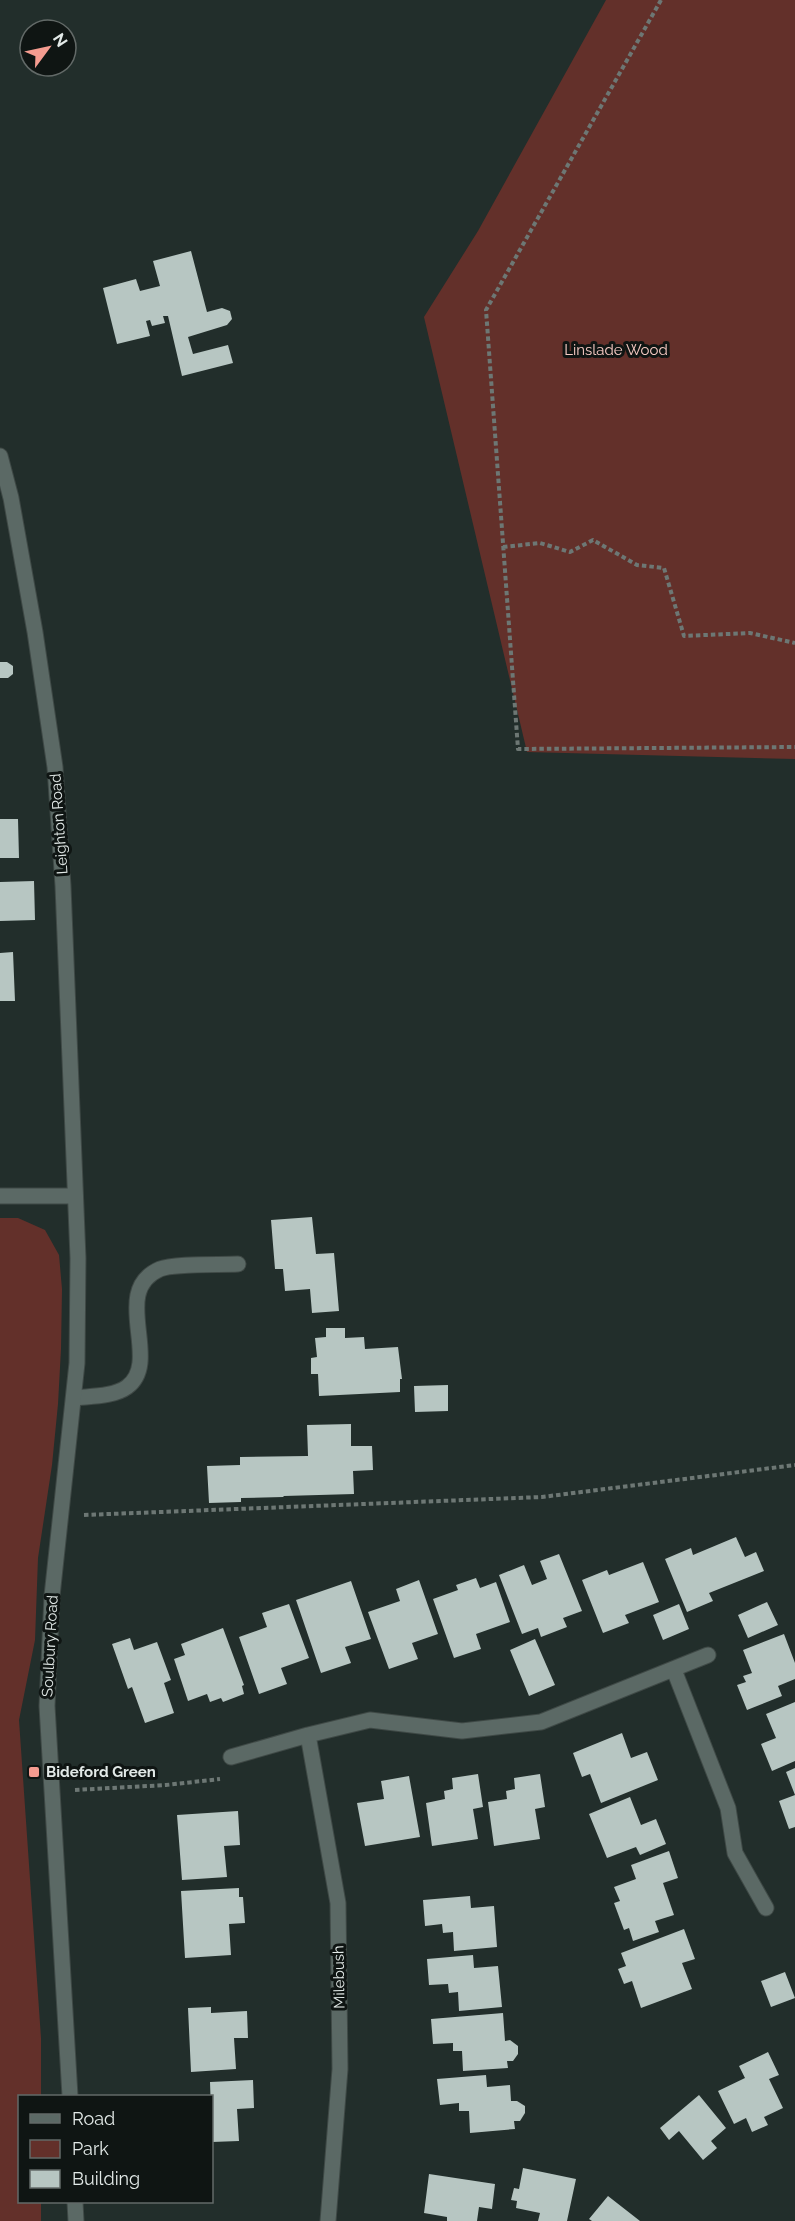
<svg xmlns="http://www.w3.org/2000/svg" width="795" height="2221" font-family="Raleway,sans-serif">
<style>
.green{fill:#63302a}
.building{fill:#b7c6c2}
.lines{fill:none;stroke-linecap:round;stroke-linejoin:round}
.lane-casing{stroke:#3f4946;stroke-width:17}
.street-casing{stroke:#3f4946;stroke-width:17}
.secondary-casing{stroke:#3f4946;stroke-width:17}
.path{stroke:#6d7774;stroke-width:4;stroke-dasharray:4.5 3;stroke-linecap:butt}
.lane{stroke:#5b6965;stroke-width:15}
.street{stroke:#5b6965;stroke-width:15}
.secondary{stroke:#5b6965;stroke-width:15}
.poi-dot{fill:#f59c90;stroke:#0f1513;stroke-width:2}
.labels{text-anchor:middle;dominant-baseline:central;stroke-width:6;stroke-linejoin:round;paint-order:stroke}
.park-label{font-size:15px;fill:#f8cbc4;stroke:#0f1513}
.street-label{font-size:15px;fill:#e2e9e7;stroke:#0f1513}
.poi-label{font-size:15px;font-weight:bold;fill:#e2e9e7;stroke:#0f1513;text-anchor:start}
</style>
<rect width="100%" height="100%" fill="#222e2b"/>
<path class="green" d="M 606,0 L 795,0 L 795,759 L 527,752 L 424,317 L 478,231 Z
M 0,1218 L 18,1218 L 45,1230 L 59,1255 L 62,1289 L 61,1349 L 58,1404 L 52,1465 L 38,1558 L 35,1640 L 19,1720 L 41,2038 L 41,2096 L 20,2096 L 20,2202 L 41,2202 L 41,2221 L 0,2221 Z"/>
<path class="building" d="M 191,251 L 207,312 L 222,308 L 230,311 L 232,319 L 227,325 L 188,337 L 193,354 L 228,345 L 233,363 L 182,376 L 168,316 L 163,316 L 165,323 L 152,326 L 150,320 L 146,321 L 150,336 L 117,344 L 103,288 L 136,279 L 140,291 L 160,286 L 153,261 Z
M 0,662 L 7,662 L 13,666 L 13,674 L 8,678 L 0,678 Z
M 0,819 L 18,819 L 19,858 L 0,858 Z
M 34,881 L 35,920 L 0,921 L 0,882 Z
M 13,952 L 15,1001 L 0,1001 L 0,953 Z
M 312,1217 L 316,1254 L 334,1253 L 339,1311 L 312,1313 L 310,1289 L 285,1291 L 283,1269 L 275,1269 L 271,1220 Z
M 326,1328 L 345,1328 L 345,1338 L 364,1337 L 365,1349 L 398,1347 L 402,1379 L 400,1379 L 400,1392 L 319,1396 L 318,1374 L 311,1374 L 311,1358 L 317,1357 L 315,1338 L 326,1337 Z
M 448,1385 L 448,1411 L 415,1412 L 414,1386 Z
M 351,1424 L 351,1446 L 372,1446 L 373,1470 L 353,1471 L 354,1494 L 284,1496 L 283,1497 L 241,1498 L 241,1502 L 209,1503 L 207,1466 L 240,1465 L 240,1457 L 308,1456 L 307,1425 Z
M 736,1537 L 745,1557 L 756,1552 L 764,1571 L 709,1593 L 713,1601 L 687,1612 L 665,1559 L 691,1548 L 693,1555 Z
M 559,1554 L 582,1611 L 563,1618 L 567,1627 L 541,1637 L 538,1628 L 522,1634 L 499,1575 L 524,1565 L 532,1585 L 547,1579 L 540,1561 Z
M 643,1562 L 659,1602 L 625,1615 L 629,1623 L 603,1633 L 582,1580 L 607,1570 L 609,1575 Z
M 476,1578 L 480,1588 L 496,1582 L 510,1622 L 476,1634 L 481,1649 L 454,1658 L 433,1599 L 458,1590 L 456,1585 Z
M 419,1580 L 438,1634 L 412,1643 L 418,1659 L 389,1669 L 368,1612 L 400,1601 L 396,1589 Z
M 351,1581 L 371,1639 L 345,1647 L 351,1663 L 321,1673 L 296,1600 Z
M 767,1602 L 778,1625 L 748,1638 L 738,1615 Z
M 289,1604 L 309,1658 L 281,1668 L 287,1684 L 259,1694 L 239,1637 L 267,1627 L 262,1613 Z
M 679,1604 L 689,1629 L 663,1640 L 653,1615 Z
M 223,1628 L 244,1685 L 242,1686 L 244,1694 L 223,1702 L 221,1698 L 210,1702 L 207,1694 L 188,1701 L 174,1659 L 185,1655 L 181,1644 Z
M 784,1634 L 795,1663 L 795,1679 L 778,1686 L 782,1696 L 747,1710 L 737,1685 L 746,1682 L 743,1676 L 752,1673 L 743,1650 Z
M 130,1638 L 134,1650 L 157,1642 L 171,1680 L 164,1683 L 174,1713 L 145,1723 L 132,1687 L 128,1689 L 112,1644 Z
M 535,1639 L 555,1685 L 529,1696 L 510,1650 Z
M 795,1702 L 795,1761 L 772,1771 L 761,1744 L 776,1738 L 766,1714 Z
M 622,1733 L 631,1758 L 647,1752 L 658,1780 L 601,1803 L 590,1774 L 582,1777 L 573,1753 Z
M 795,1768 L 795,1795 L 786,1772 Z
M 478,1774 L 483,1807 L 473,1809 L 478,1839 L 432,1846 L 426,1803 L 445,1799 L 444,1791 L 453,1789 L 452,1778 Z
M 540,1774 L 545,1807 L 535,1809 L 540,1839 L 494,1846 L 488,1802 L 507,1799 L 506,1791 L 515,1789 L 514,1778 Z
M 409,1776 L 420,1837 L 365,1846 L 357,1803 L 384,1799 L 381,1781 Z
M 795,1795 L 795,1827 L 789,1829 L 779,1801 Z
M 630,1797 L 641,1825 L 656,1819 L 666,1844 L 640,1855 L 636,1847 L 607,1858 L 589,1814 Z
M 238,1811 L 240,1845 L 224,1846 L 227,1877 L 182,1880 L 177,1815 Z
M 669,1851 L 678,1878 L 663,1883 L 674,1915 L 655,1921 L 659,1932 L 633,1941 L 629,1928 L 624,1930 L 614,1903 L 620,1901 L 614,1887 L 636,1879 L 631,1865 Z
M 239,1888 L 239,1897 L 243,1897 L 245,1923 L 229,1924 L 231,1955 L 185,1958 L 181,1891 Z
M 470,1896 L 471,1908 L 494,1906 L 497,1947 L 454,1951 L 453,1932 L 443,1933 L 442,1924 L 425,1926 L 423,1900 Z
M 684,1929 L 695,1959 L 682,1963 L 692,1989 L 641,2008 L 632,1981 L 624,1984 L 618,1969 L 626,1966 L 621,1953 Z
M 473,1955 L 474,1968 L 498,1966 L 502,2007 L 459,2011 L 458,1992 L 449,1993 L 448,1984 L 429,1985 L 427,1959 Z
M 785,1972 L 795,1998 L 771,2007 L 761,1981 Z
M 211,2007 L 211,2013 L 247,2011 L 248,2038 L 234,2038 L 236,2069 L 191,2072 L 188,2008 Z
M 503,2013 L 505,2041 L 510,2040 L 518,2046 L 518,2054 L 513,2061 L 507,2061 L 508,2068 L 463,2071 L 462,2051 L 453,2051 L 453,2043 L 433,2044 L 431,2019 Z
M 768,2052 L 779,2075 L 769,2079 L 783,2108 L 764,2117 L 768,2125 L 752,2132 L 746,2118 L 734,2124 L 718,2091 L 745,2078 L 739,2066 Z
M 486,2075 L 487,2087 L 510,2085 L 511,2101 L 517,2101 L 525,2106 L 525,2113 L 520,2121 L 514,2121 L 515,2129 L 470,2133 L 469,2111 L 459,2111 L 459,2103 L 440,2105 L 437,2079 Z
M 253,2080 L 254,2108 L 237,2109 L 239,2141 L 212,2142 L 210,2082 Z
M 699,2095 L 726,2128 L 711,2141 L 717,2148 L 703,2160 L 679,2131 L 669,2140 L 660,2128 Z
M 523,2168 L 576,2179 L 567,2221 L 538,2221 L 540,2213 L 516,2208 L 517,2201 L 511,2200 L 514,2188 L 519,2189 Z
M 429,2174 L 495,2184 L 492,2209 L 479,2207 L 477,2221 L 447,2221 L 447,2217 L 424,2213 Z
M 608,2196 L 640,2221 L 592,2221 L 589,2219 Z"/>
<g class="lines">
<g class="lane-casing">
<path id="lane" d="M 74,1398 C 90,1396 113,1397 127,1387 C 163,1361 109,1291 160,1269 C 174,1263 220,1265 238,1264"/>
</g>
<g class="street-casing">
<path id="street" d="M 674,1670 L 728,1808 L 735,1853 L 766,1908
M 231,1757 L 308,1735
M 328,2221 L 340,2069 L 338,1903 L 308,1735 L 370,1720 L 462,1731 L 541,1722 L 708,1655"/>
</g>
<g class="secondary-casing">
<path id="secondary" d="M 0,456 L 11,498 L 35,632 L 55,767 L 63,886 L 78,1258 L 77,1363 L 52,1596 L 47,1706 L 70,2096
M 0,1196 L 75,1196
M 75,2202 L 76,2221"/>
</g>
<path class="path" d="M 661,0 L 486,310 L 518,749 L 795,747
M 503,547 L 540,543 L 570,552 L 593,540 L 637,565 L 664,568 L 684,636 L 750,633 L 795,643
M 84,1515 L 542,1497 L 795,1465
M 75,1790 L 166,1785 L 220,1779"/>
<use href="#lane" class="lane"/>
<use href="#street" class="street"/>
<use href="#secondary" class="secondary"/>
</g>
<rect class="poi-dot" x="28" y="1766" width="12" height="12" rx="3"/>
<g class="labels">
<g class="park-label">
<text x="616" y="350">Linslade Wood</text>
</g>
<g class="street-label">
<text transform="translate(59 824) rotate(-94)">Leighton Road</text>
<text transform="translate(50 1646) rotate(-87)">Soulbury Road</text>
<text transform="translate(339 1977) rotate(-91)">Milebush</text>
</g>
<g class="poi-label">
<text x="46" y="1772">Bideford Green</text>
</g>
</g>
<rect x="18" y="2095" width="195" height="108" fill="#0f1513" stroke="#636a68" stroke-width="1.5"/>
<rect x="30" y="2114" width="30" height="9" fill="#5b6965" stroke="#636a68" stroke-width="1.5"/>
<text x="72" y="2125" font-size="18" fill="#e2e9e7">Road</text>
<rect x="30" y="2140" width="30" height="18" fill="#63302a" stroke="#636a68" stroke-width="1.5"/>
<text x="72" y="2155" font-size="18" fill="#e2e9e7">Park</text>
<rect x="30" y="2170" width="30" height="18" fill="#b7c6c2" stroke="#636a68" stroke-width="1.5"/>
<text x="72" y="2185" font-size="18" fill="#e2e9e7">Building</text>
<g transform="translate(48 48) rotate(57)"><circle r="28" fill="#0f1513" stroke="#636a68" stroke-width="1.5"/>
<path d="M0-4.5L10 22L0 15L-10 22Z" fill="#f59c90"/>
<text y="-9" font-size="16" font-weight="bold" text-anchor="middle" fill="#e2e9e7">N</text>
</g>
</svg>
